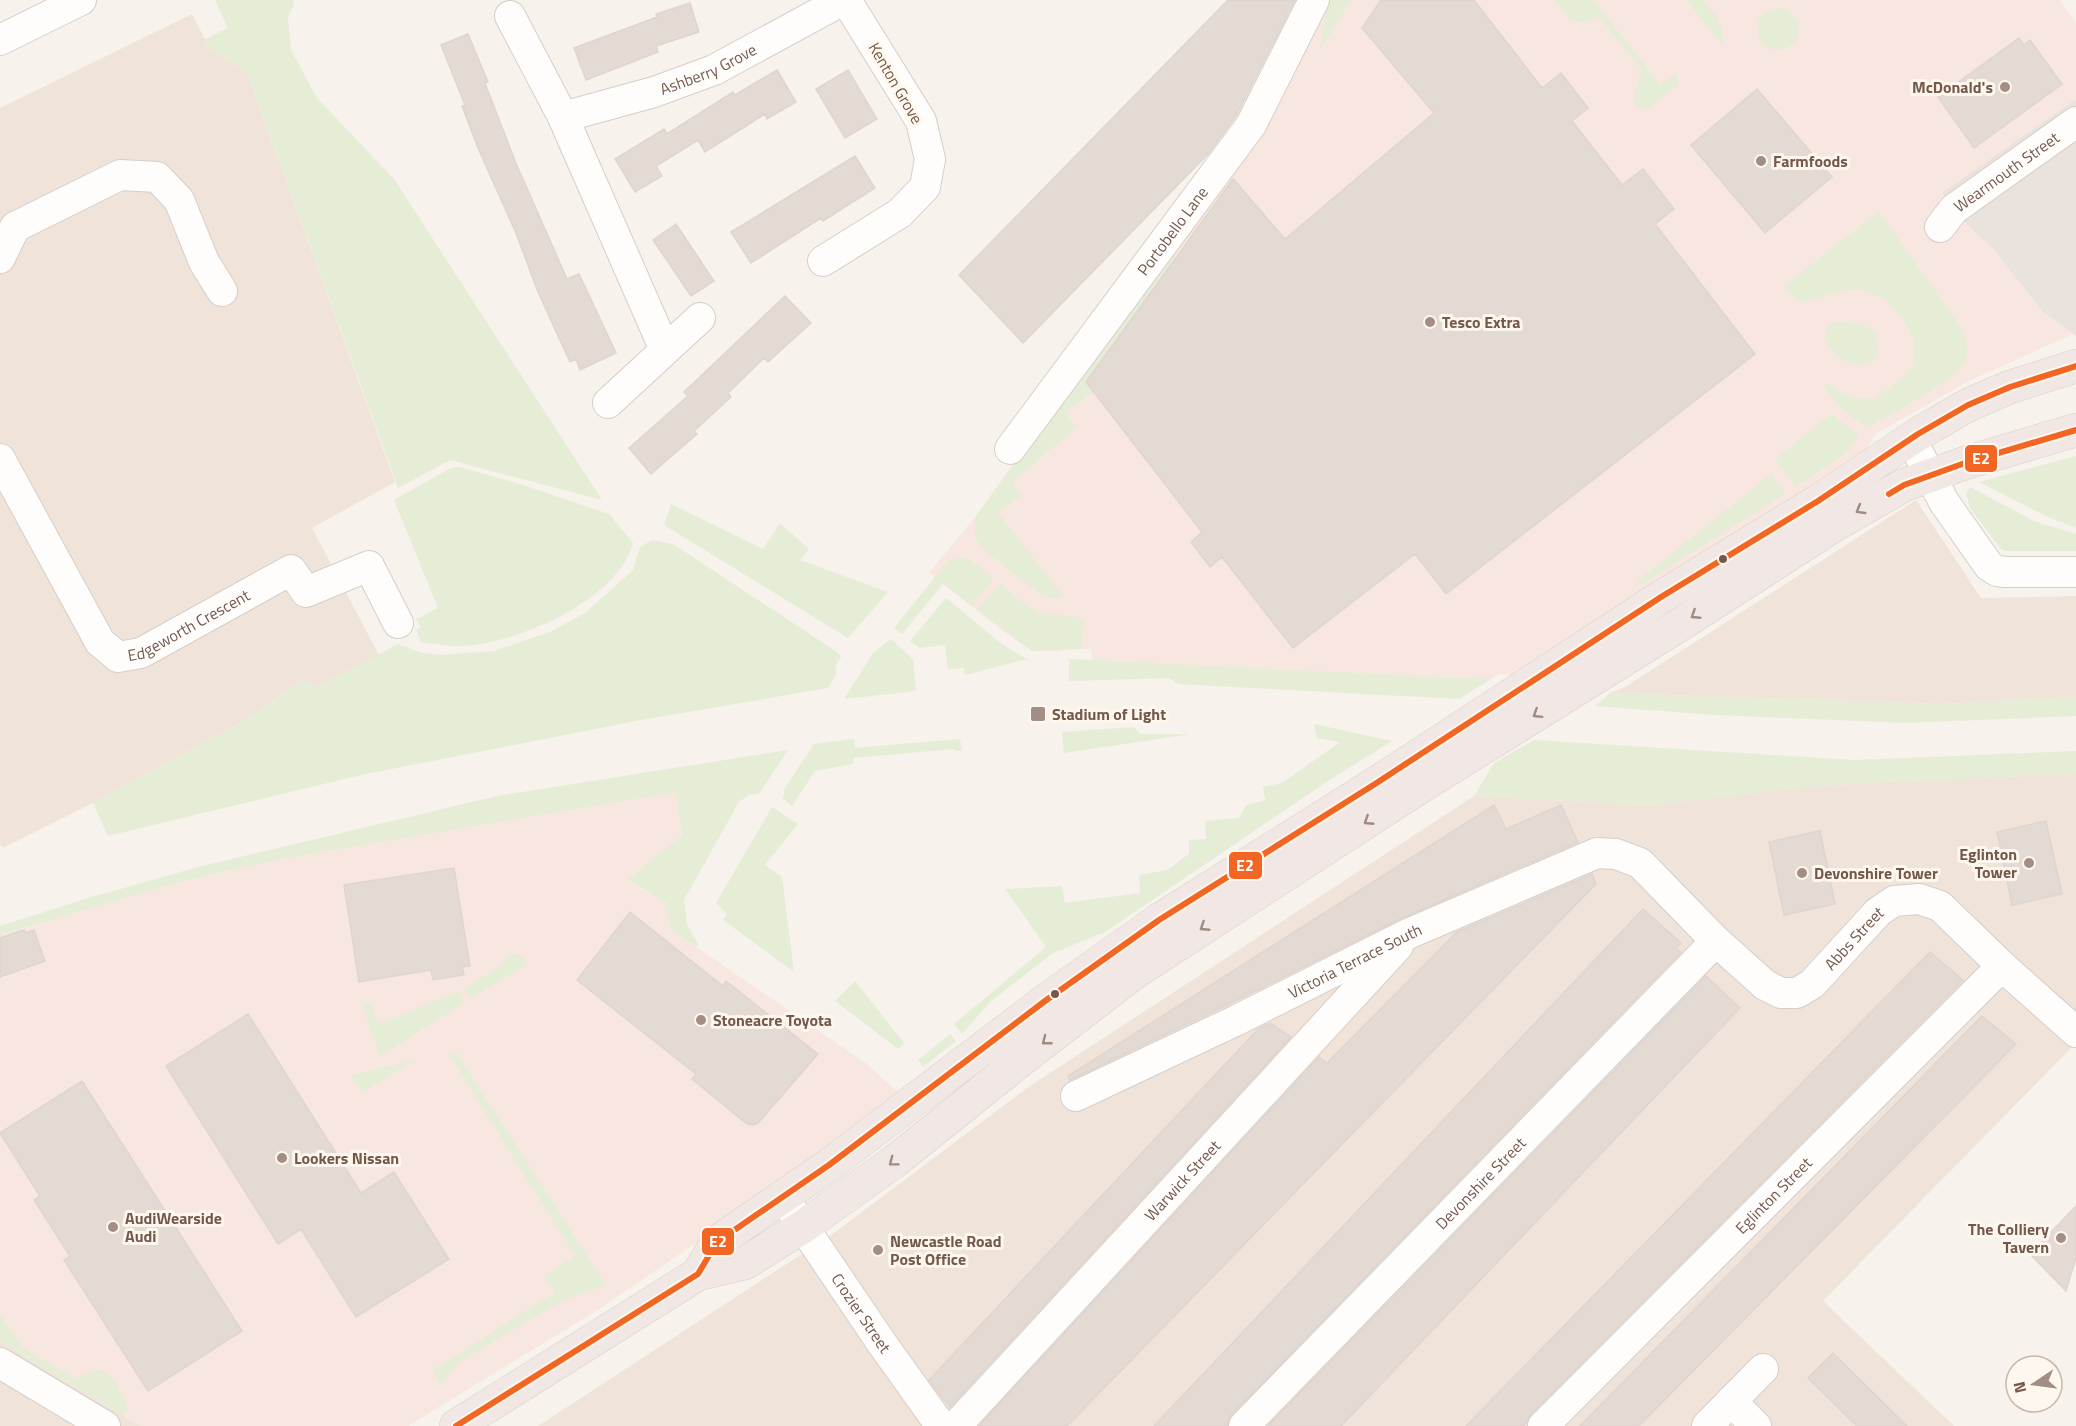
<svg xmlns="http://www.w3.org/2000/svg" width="2076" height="1426" font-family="'Titillium Web',sans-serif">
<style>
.residential{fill:#f0e4da}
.commercial{fill:#f7e7e0}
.industrial{fill:#eae2dd}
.green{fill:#e5edd7}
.building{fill:#e3dad3;stroke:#e0d5ce;stroke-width:1.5}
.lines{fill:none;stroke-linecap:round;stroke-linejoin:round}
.minor-casing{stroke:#d6cec8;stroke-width:32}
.highway-casing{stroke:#d8cfca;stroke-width:34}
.minor{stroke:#fefdfc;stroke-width:30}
.highway{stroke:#f1e8e5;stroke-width:33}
.bus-1-casing{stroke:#fef7ed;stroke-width:10}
.bus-1{stroke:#f26522;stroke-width:6}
.oneway{stroke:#a08a82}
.poi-dot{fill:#a28e84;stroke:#fef7ed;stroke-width:2}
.bus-dot{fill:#75584c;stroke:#fef7ed;stroke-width:2}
.labels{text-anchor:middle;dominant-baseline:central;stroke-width:6;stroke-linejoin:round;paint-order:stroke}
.street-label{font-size:16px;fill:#75584c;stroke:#fef7ed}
.poi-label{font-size:16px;font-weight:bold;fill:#75584c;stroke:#fef7ed;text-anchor:start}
.line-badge{stroke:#fef7ed;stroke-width:2}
.badge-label{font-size:16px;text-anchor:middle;font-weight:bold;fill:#fff}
</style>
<rect width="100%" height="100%" fill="#f7f2ec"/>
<path class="residential" d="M 192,14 L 210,49 L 247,72 L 395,482 L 312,528 L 379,655 L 317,687 L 301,681 L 244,721 L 93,803 L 3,848 L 0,844 L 0,108 Z
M 1916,500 L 1981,598 L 2076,596 L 2076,697 L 1940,704 L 1610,693 L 1625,687 Z
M 2076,774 L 2076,1043 L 1823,1301 L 1954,1426 L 538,1426 L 834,1233 L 1027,1088 L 1474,796 L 1649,805 L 1804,787 L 1881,782 Z
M 0,1341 L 122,1415 L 140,1426 L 0,1426 Z"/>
<path class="commercial" d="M 1324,0 L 2060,0 L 2076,24 L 2076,99 L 1942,194 L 1968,226 L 1993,249 L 2043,312 L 2073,334 L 1969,381 L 1877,433 L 1854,465 L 1519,676 L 1499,674 L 1491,679 L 1092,660 L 1091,649 L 1062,648 L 1061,651 L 1032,651 L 1002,630 L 929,573 L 976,516 L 1274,99 Z
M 677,791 L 682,835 L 627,881 L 668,904 L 666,909 L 670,929 L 867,1064 L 906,1100 L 596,1311 L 408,1426 L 140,1426 L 0,1341 L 0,935 L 184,881 L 282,859 Z"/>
<path class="industrial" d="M 2076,99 L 2076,336 L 2043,312 L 1993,249 L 1968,226 L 1942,193 Z"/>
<path class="green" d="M 215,0 L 293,0 L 294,4 L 288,17 L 291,50 L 317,98 L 394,179 L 602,500 L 450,460 L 398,488 L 247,72 L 210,49 L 205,39 L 228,28 Z
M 1328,0 L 1351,0 L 1320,50 Z
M 1555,0 L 1594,0 L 1660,85 L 1677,73 L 1678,85 L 1646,110 L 1637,107 L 1634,96 L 1641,69 L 1598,16 L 1586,23 L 1570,20 Z
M 1686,0 L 1702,0 C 1720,19 1721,21 1724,47 Z
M1757 29a21 21 0 1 1 42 0a21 21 0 1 1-42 0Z
M 1879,211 L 1963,330 C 1966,340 1970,352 1965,362 C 1955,380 1888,416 1867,428 C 1851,416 1832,404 1825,384 L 1828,383 L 1843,394 L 1858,398 L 1875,399 L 1906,375 L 1914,362 L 1913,339 L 1902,317 L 1885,299 L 1860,290 L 1843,291 L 1801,302 L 1795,298 L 1784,286 Z
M 1180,252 L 1086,382 L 1093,392 L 1065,412 L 1077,427 L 1013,481 L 1021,496 L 998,512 L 1064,597 C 1054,600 1049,598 1040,594 L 984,550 L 975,538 L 975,518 L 1140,286 Z
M 1854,321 L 1875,331 L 1878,357 C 1853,374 1841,360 1824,341 L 1829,323 Z
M 1831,414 L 1860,436 L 1846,453 L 1796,487 L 1775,459 Z
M 2076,456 L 2076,528 L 2048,517 L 1979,482 Z
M 453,467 L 460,467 L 523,485 L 609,514 L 633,543 C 618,600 517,644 462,646 C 449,646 434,644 421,642 L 416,630 L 421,627 L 416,619 L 438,608 L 394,500 Z
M 1771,474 L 1786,493 L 1641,585 L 1637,581 Z
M 1970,487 L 2036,522 L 2076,534 L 2076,551 L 2005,551 L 2000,548 L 1970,508 L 1966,493 Z
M 671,504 L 763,549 L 780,523 L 809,549 L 800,560 L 888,592 L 848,638 L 664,525 Z
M 652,540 L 673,544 L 837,652 L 841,657 L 836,664 L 836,675 L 828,688 L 636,721 L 361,775 L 108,836 L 93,803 L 244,721 L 301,681 L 317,687 L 398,644 L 422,653 L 442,655 L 494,651 L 550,632 L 585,613 L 633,570 L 640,547 Z
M 964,557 L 972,561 L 994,578 L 972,606 L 943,584 L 902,634 L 894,628 L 948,561 Z
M 1001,583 C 1014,596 1029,610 1047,614 C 1059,617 1073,613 1084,620 L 1082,649 L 1032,651 L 977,610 Z
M 946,598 L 1002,644 L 1030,661 L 1023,660 L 965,675 L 964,668 L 948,669 L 945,645 L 919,648 L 910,641 Z
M 891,639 L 913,659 L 916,691 L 844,699 L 873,653 Z
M 1069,659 L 1092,660 L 1491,679 L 1459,699 L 1178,684 L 1169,678 L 1069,681 Z
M 1610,693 L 1940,704 L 2076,697 L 2076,716 L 1905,723 L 1716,715 L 1595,706 Z
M 1314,724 L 1392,741 L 1331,779 L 1105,932 L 1053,953 L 990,1002 L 962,1034 L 954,1024 L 1046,947 L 1005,889 L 1062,886 L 1065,903 L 1140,893 L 1139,875 L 1167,870 L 1189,854 L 1189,840 L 1206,839 L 1205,821 L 1239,818 L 1246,805 L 1265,800 L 1263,787 L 1282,783 L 1340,742 L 1317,738 Z
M 1134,727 L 1140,734 L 1191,734 L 1064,753 L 1062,732 Z
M 854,739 L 855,748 L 960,739 L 962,751 L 955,751 L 954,749 L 853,758 L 853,764 L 815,771 L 792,806 L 782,798 L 785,792 L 783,791 L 814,744 Z
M 1534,740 L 1854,760 L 2076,751 L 2076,774 L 1881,782 L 1804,787 L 1649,805 L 1474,796 L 1494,763 Z
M 788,750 L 759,794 L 749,795 L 739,802 L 684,900 L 687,924 L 698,944 L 696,947 L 670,929 L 666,909 L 668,904 L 627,880 L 682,835 L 676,792 L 282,859 L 184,881 L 0,935 L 0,926 L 85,899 L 198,867 L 497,796 Z
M 772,807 L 798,824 L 765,865 L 782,877 L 794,972 L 723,920 L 727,914 L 716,903 Z
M 514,954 L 520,955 L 527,964 L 470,999 L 465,988 L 500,966 L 508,956 Z
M 855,981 L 904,1043 L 898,1049 L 835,1001 Z
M 459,991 L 464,1003 L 380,1056 L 362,1005 L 370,1002 L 377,1021 L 381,1023 Z
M 950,1034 L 956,1041 L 923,1067 L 918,1060 Z
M 456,1052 L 606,1285 L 562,1301 L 458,1363 L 441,1386 L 433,1370 L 555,1292 L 544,1276 L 575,1256 L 448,1053 Z
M 416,1060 L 362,1092 L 350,1075 Z
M 0,1314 L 23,1348 L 75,1378 L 94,1371 L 103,1370 L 116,1382 L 129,1409 L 127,1413 L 122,1415 L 0,1341 Z"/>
<path class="building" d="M 1228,0 L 1295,0 L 1236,116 L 1208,154 L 1023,343 L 959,275 Z
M 1381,0 L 1474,0 L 1542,88 L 1561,73 L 1588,108 L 1572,121 L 1622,185 L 1643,169 L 1674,209 L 1655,224 L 1755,354 L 1446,594 L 1415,554 L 1293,648 L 1222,557 L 1210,567 L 1191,542 L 1202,532 L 1086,382 L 1233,179 L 1285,239 L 1434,113 L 1362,28 Z
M 690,3 L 699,32 L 656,46 L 658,52 L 586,80 L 574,48 L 657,17 L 656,14 Z
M 468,34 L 488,82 L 485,83 L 515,161 L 567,279 L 579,274 L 616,353 L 580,370 L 576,359 L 570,362 L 538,292 L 516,233 L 478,148 L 462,106 L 465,105 L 441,45 Z
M 2019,38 L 2024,45 L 2030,40 L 2062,84 L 1974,148 L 1938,97 Z
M 777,70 L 796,102 L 767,119 L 765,114 L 705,152 L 698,140 L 656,166 L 662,176 L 635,192 L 615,159 L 664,129 L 667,134 L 733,92 L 735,95 Z
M 848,70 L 877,119 L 845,138 L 816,89 Z
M 1757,89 L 1832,177 L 1765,233 L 1691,145 Z
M 855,156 L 875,188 L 823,221 L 821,218 L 751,263 L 731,232 Z
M 676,224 L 714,281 L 691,296 L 653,240 Z
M 785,296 L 811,323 L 768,362 L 764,358 L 728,393 L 731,397 L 694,431 L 697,434 L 651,474 L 629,448 L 688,396 L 684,392 Z
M 1494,805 L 1506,829 L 1561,805 L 1578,842 L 1402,918 L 1227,1005 L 1070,1080 L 1068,1076 Z
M 2046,821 L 2062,894 L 2012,905 L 1997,832 Z
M 1820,831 L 1835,904 L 1784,915 L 1769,842 Z
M 454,868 L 470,966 L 462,967 L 464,975 L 433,980 L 431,970 L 359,982 L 344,885 Z
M 1592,874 L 1596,884 L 1067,1426 L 979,1426 L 1319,1057 L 1327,1063 L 1457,932 Z
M 1643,909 L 1681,943 L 1676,948 L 1681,952 L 1232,1414 L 1227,1426 L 1154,1426 Z
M 630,912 L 723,986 L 726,981 L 818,1054 L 758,1123 L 753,1125 L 747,1124 L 692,1079 L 696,1074 L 577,980 Z
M 24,930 L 25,933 L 34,930 L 45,961 L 0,977 L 0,938 Z
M 1930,952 L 1963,980 L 1531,1414 L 1524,1426 L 1466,1426 Z
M 1706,976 L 1740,1008 L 1341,1426 L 1268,1426 Z
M 248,1014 L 361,1193 L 394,1172 L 449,1259 L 356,1317 L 301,1229 L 278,1244 L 166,1066 Z
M 1982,1016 L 2016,1044 L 1639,1426 L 1580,1426 Z
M 1270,1023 L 1291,1037 L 950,1407 L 929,1380 L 1259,1028 Z
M 82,1081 L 242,1331 L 148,1391 L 64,1260 L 70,1256 L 34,1200 L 40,1196 L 0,1133 Z
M 2076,1206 L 2076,1258 L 2066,1291 L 2030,1254 Z
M 1833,1353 L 1907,1426 L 1857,1426 L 1808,1378 Z"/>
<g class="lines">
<g class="minor-casing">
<g id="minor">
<path d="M 510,16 L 563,117 L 665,350"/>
<path d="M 0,40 L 81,0"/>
<path id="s1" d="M 563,117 L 654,92 L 714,70 L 843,0"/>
<path id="s2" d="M 1940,227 L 1954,209 L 2076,122"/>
<path d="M 0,258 L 15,227 L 120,175 L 157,177 L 179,200 L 204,262 L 222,291"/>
<path d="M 823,261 L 900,213 L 925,187 L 930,159 L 921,121 L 846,0"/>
<path d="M 608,403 L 700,318"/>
<path d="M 1911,439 L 1944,502 L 1989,566 L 1997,571 L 2005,572 L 2076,572"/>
<path id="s3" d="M 1010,449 L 1251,125 L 1314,0"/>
<path id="s4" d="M 0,459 L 100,642 L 118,657 L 141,653 L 291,570 L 306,592 L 369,566 L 398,623"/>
<path id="s5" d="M 1076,1096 L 1235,1021 L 1410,933 L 1597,853 L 1616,854 L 1640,863 L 1716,941 L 1765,985 L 1781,993 L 1797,993 L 1812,984 L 1878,912 L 1894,901 L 1919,899 L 1940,906 L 2002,966 L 2076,1032"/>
<path id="s6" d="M 783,1197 L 883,1345 L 941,1426"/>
<path d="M 0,1363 L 105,1426"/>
<path d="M 1731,1401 L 1756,1426"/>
<path id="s7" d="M 956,1426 L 1398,946"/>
<path id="s8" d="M 1244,1426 L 1716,941"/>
<path id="s9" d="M 1543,1426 L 2002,966"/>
<path d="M 1707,1426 L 1763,1369"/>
</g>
</g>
<g class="highway-casing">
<path id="highway" d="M 698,1274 L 745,1263 L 804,1226 L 895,1161 L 1021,1060 L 1134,973 L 1417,789 L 1681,624 L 1833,526 L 1904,485 L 1965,463 L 2076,430
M 456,1426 L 698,1274 L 717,1242 L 829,1165 L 1045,1001 L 1159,920 L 1375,784 L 1661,597 L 1818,501 L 1918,434 L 1968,405 L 2010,387 L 2076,366"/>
</g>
<use href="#minor" class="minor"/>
<use href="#highway" class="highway"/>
<g class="bus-1-casing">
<path id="bus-1" d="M 1889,494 L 1904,485 L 1965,463 L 2076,430
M 456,1426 L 698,1274 L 717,1242 L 829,1165 L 1045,1001 L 1159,920 L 1375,784 L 1661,597 L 1818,501 L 1918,434 L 1968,405 L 2010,387 L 2076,366"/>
</g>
<use href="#bus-1" class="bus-1"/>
</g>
<defs><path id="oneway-chevron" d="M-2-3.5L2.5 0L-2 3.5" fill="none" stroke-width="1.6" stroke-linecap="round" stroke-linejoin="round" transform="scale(1.5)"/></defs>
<g class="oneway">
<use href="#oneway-chevron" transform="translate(1860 510) rotate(150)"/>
<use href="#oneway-chevron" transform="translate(1695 615) rotate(147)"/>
<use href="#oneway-chevron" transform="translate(1537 714) rotate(148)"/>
<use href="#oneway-chevron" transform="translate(1368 821) rotate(147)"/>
<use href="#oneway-chevron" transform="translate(1204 927) rotate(147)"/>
<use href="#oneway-chevron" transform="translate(1046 1041) rotate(142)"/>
<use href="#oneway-chevron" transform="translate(893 1162) rotate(143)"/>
</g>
<g class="poi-dot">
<circle cx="2005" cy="87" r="6"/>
<circle cx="1761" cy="161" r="6"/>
<circle cx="1430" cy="322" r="6"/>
<rect x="1030" y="706" width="16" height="16" rx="3"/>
<circle cx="2029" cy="863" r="6"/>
<circle cx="1802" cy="873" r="6"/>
<circle cx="701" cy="1020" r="6"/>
<circle cx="282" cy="1158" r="6"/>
<circle cx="113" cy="1227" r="6"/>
<circle cx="2061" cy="1238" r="6"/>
<circle cx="878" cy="1250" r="6"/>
</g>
<g class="bus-dot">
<circle cx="1723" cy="559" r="5"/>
<circle cx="1055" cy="994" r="5"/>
</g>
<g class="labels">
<g class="street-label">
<text stroke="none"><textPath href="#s1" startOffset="153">Ashberry Grove</textPath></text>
<text transform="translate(896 83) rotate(60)">Kenton Grove</text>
<text stroke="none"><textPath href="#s2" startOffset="87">Wearmouth Street</textPath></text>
<text stroke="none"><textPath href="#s3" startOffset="272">Portobello Lane</textPath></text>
<text stroke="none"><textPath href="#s4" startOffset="310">Edgeworth Crescent</textPath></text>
<text stroke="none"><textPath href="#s5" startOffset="908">Abbs Street</textPath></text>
<text stroke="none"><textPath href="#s5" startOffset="310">Victoria Terrace South</textPath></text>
<text stroke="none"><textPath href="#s7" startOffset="334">Warwick Street</textPath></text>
<text stroke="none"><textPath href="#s8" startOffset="339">Devonshire Street</textPath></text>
<text stroke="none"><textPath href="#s9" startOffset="326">Eglinton Street</textPath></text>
<text stroke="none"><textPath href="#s6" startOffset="140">Crozier Street</textPath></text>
</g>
<g class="poi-label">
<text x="1993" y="87" text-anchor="end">McDonald's</text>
<text x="1773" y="161">Farmfoods</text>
<text x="1442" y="322">Tesco Extra</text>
<text x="1052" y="714">Stadium of Light</text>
<text x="2017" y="854" text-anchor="end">Eglinton<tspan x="2017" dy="18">Tower</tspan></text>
<text x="1814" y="873">Devonshire Tower</text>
<text x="713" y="1020">Stoneacre Toyota</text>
<text x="294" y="1158">Lookers Nissan</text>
<text x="125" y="1218">AudiWearside<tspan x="125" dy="18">Audi</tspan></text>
<text x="2049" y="1229" text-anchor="end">The Colliery<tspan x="2049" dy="18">Tavern</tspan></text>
<text x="890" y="1241">Newcastle Road<tspan x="890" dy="18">Post Office</tspan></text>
</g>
</g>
<g class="line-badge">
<rect x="1964" y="444" width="34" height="29" rx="6" fill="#f26522"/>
<rect x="1228" y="851" width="35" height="29" rx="6" fill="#f26522"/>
<rect x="701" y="1227" width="34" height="29" rx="6" fill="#f26522"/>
</g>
<g class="badge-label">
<text x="1981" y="464">E2</text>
<text x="1245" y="871">E2</text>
<text x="718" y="1247">E2</text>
</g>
<g transform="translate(2034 1384) rotate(257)"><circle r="28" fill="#fef7ed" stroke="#c7b7ad" stroke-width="1.5"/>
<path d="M0-4.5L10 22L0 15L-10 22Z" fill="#a28e84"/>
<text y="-9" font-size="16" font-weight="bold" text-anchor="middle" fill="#75584c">N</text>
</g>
</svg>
